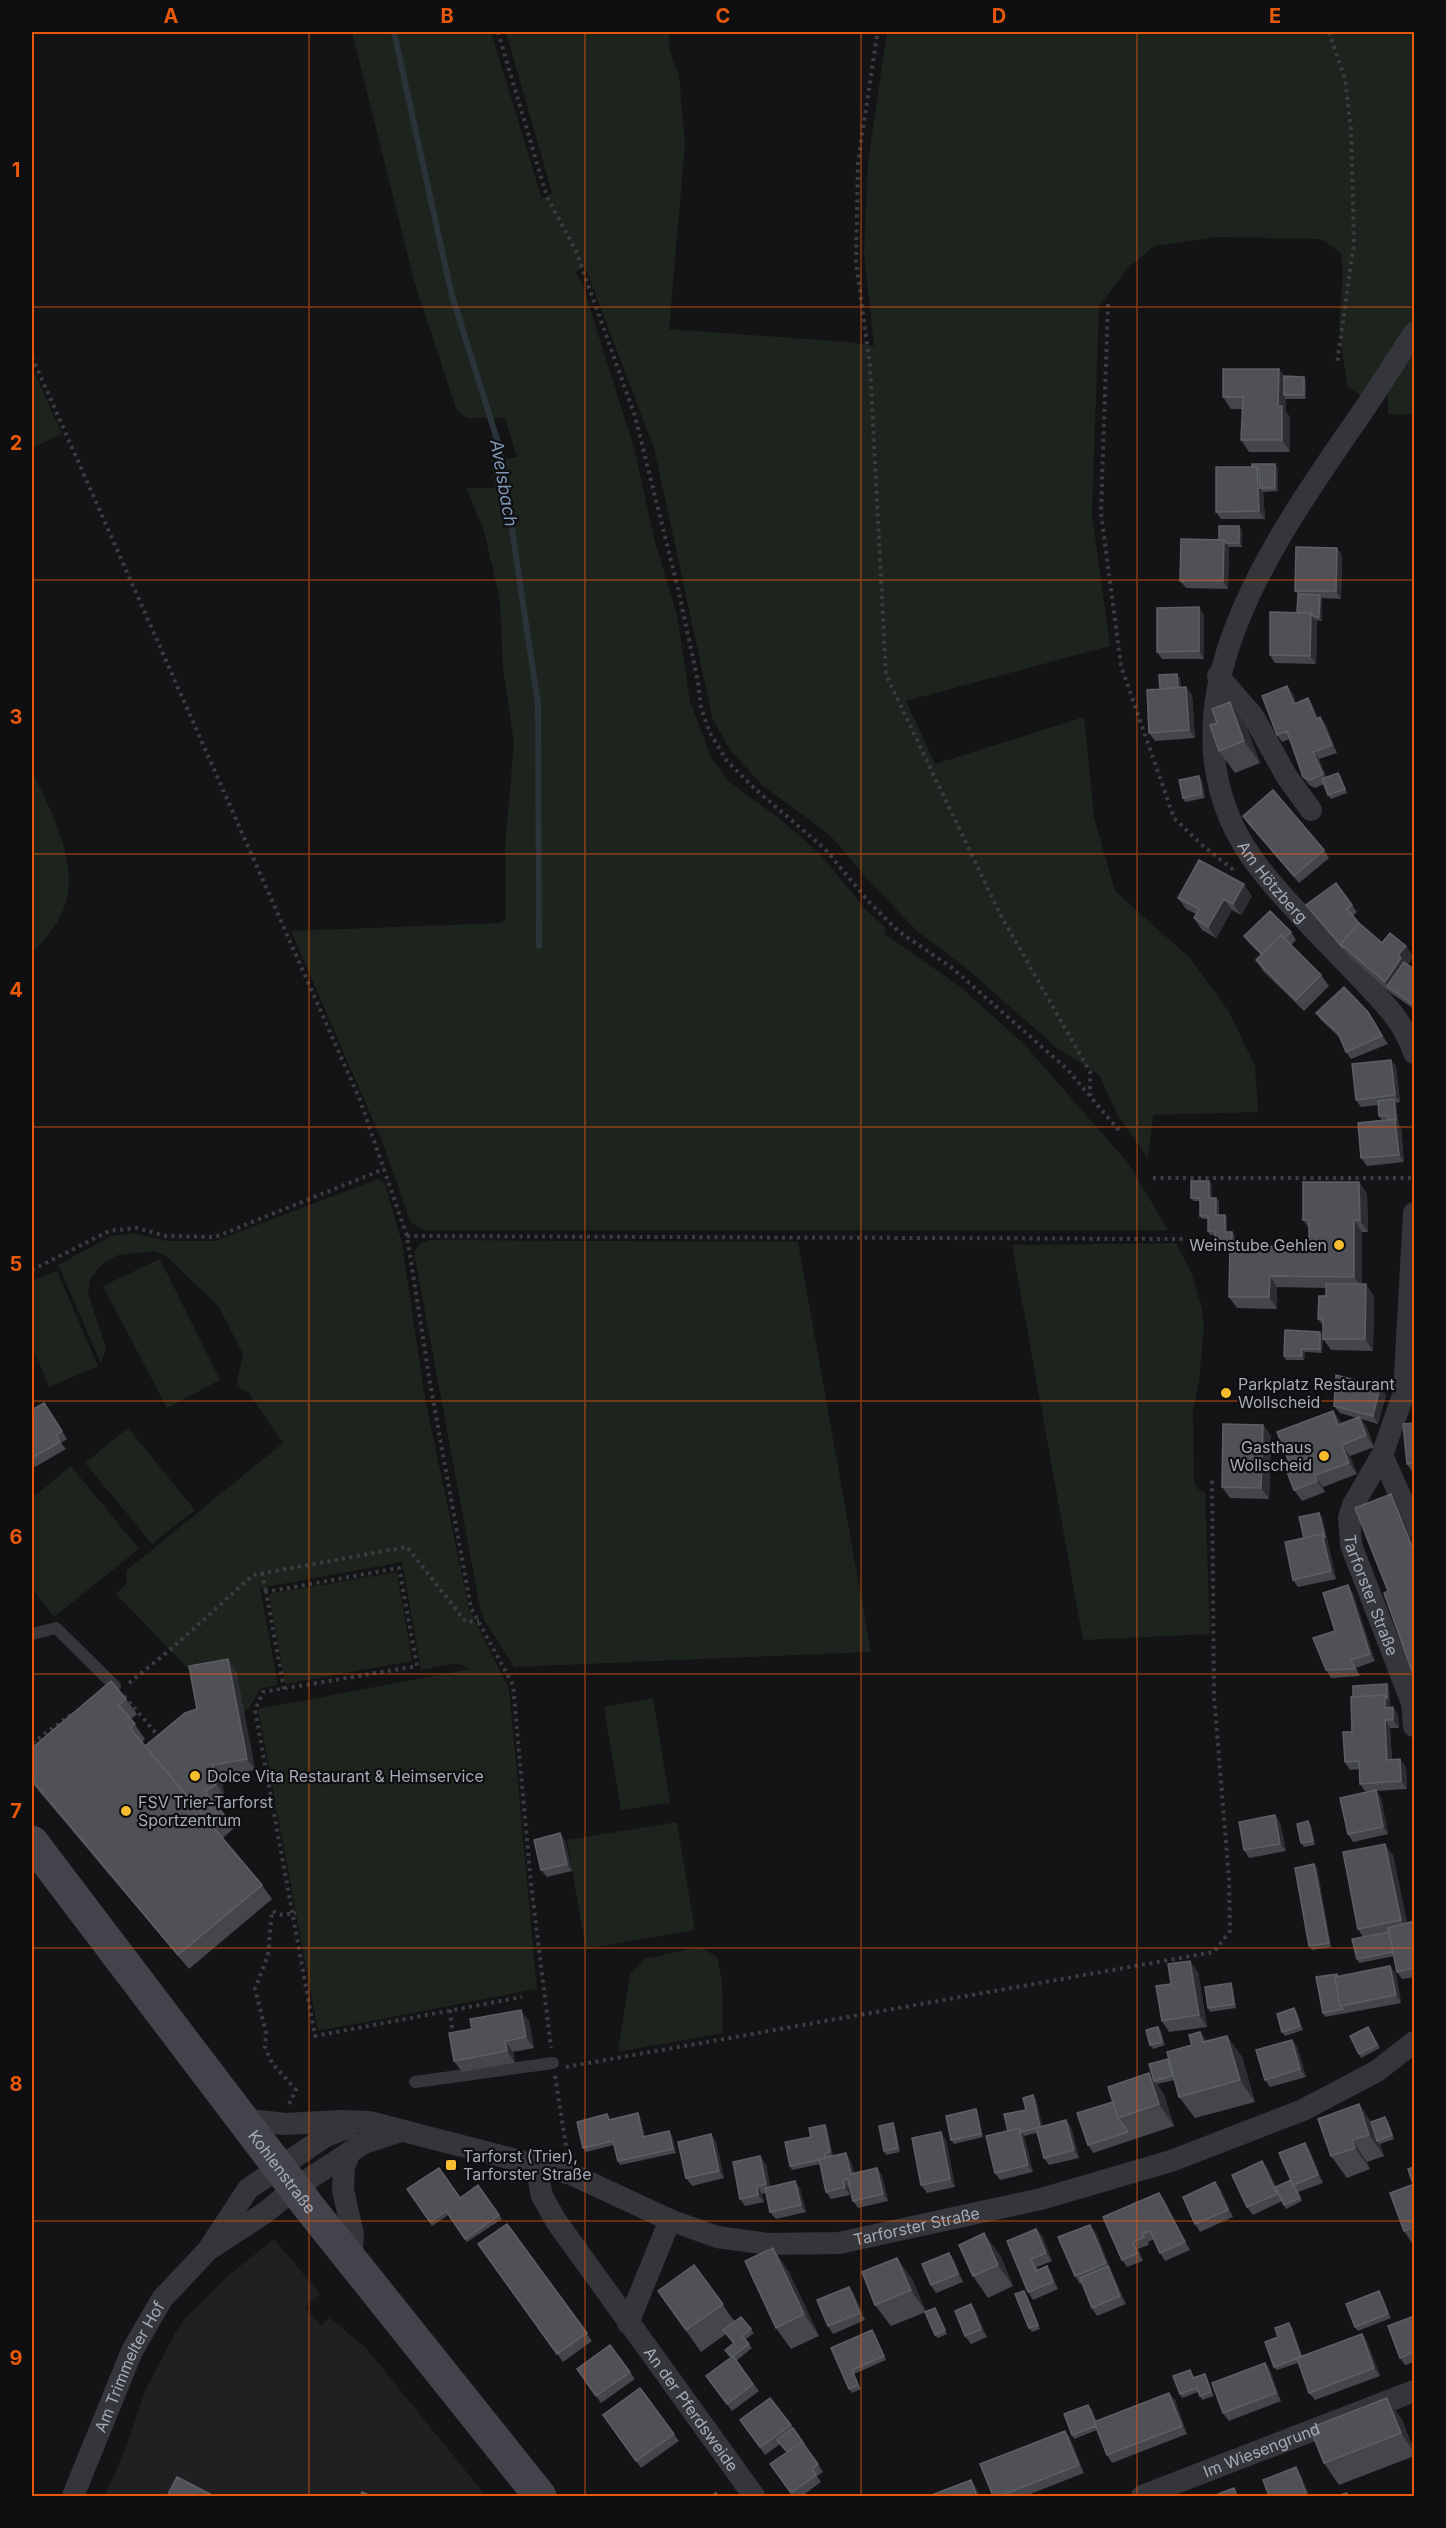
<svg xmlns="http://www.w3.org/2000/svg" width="1446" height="2528" font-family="Inter,sans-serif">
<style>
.built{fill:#202023}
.green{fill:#1c241d}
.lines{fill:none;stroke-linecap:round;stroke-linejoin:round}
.stream{stroke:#2a323a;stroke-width:6}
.path{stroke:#3b3d42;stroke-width:4;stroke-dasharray:3 4.5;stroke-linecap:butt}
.service{stroke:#35363b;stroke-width:12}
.minor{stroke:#35363b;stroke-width:22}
.secondary{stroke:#43444b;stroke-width:33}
.wall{fill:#45464b}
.shaded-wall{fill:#2d2e31}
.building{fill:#505157;stroke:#5d5f66;stroke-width:1.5}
.grid{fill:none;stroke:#e8590c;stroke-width:1.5;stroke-opacity:0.55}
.poi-dot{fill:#f5bc2d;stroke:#0f0f11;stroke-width:2}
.labels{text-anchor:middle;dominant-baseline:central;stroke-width:4.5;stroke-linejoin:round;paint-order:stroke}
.street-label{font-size:16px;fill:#a5aab6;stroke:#0f0f11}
.poi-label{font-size:16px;fill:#a5aab6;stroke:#0f0f11;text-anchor:start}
.water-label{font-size:18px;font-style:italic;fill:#7c96b2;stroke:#0f0f11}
.neatline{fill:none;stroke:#e8590c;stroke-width:2}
.grid-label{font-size:20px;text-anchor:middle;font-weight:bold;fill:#e8590c}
</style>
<rect width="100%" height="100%" fill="#141416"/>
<path class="built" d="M 274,2239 L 320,2294 L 305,2307 L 321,2325 L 330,2318 L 366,2348 L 486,2496 L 105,2496 L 127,2445 L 145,2391 L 175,2333 L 185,2318 L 229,2275 Z"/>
<path class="green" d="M 352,32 L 491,32 L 542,199 L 552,193 L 506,32 L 669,32 L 669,49 L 679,75 L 685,145 L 669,329 L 848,342 L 874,346 L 864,252 L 868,162 L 887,32 L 1414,32 L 1414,319 L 1362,397 L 1347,385 L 1339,327 L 1343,273 L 1341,253 L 1321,239 L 1218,237 L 1154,246 L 1127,269 L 1099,306 L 1092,515 L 1110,646 L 906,701 L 935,764 L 1084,717 L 1094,817 L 1115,891 L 1191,959 L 1229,1012 L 1255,1066 L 1258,1112 L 1153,1115 L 1148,1158 L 1118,1116 L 1099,1075 L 1057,1048 L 966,968 L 917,931 L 868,880 L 830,835 L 762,785 L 731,751 L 713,720 L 654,448 L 585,267 L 575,272 L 582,283 L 634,448 L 655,542 L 677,615 L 690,701 L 711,757 L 728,781 L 780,819 L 819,853 L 867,911 L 885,927 L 885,934 L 959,986 L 1022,1042 L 1129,1164 L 1168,1230 L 424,1230 L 411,1223 L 382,1141 L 291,931 L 500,923 L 506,919 L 505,847 L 514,744 L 503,668 L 500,600 L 484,531 L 466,488 L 495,488 L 491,460 L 517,457 L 505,418 L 467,418 L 457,411 L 414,281 Z
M 1414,348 L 1414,414 L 1388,414 L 1388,390 Z
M 32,367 L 62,434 L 32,448 Z
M 32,771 C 54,818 89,879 54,927 C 48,935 41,946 32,950 Z
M 378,1179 L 385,1184 L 402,1243 L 424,1393 L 469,1609 L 509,1689 L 537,1989 L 318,2031 L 258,1709 L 470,1669 L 457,1663 L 421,1670 L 402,1562 L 260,1588 L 278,1685 L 260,1689 L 249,1708 L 244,1711 L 236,1670 L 197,1678 L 116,1594 L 127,1583 L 126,1571 L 283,1443 L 248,1392 L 236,1386 L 243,1354 L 219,1307 L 166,1256 L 155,1251 L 118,1255 L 101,1265 L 90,1280 L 88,1293 L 106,1348 L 101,1363 L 58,1265 L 111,1236 L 135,1233 L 167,1241 L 215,1241 Z
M 430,1240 L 798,1242 L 871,1652 L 514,1667 L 484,1620 L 480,1608 L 415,1258 L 415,1250 L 421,1243 Z
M 1176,1243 L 1191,1272 L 1202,1308 L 1204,1327 L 1199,1382 L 1193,1411 L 1194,1482 L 1199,1490 L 1205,1492 L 1210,1634 L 1083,1640 L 1012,1245 Z
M 160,1259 L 220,1380 L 167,1408 L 103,1286 Z
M 57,1271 L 98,1366 L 49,1387 L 32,1345 L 32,1281 Z
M 128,1428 L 195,1510 L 152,1544 L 85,1463 Z
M 71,1466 L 139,1549 L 54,1617 L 32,1588 L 32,1498 Z
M 397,1572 L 412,1661 L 285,1684 L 269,1594 Z
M 653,1698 L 670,1803 L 621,1810 L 604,1707 Z
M 677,1822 L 695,1930 L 586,1949 L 567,1840 Z
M 695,1948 L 704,1949 L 717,1957 L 722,1981 L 723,2033 L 618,2052 L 630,1974 L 644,1959 Z"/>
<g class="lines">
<path class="stream" d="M 394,32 L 451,292 L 500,449 L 538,704 L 539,946"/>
<path class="path" d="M 498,32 L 547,197 L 576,251 L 635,416 L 679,593 L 698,682 L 701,708 L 710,733 L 727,761 L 755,789 L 825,849 L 870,903 L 898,931 L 951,967 L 1067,1069 L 1121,1133
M 1329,32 L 1345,79 L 1351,129 L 1354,243 L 1337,364
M 877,36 L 858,162 L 856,262 L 870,366 L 886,675 L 1000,914 L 1090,1072 L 1090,1096
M 1108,304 L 1101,513 L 1121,666 L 1174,818 L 1202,845 L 1236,872
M 32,357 L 360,1100 L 407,1236 L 430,1383 L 471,1608 L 513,1685 L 531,1884 L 551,2048
M 1153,1178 L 1414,1178
M 407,1236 L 1184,1239
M 32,1270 L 109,1231 L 136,1228 L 166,1236 L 215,1237 L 384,1169
M 262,1573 L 266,1592
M 129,1683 L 170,1650 L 253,1575 L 407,1547 L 466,1622 L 479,1621
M 284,1689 L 266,1592 L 399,1568 L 417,1666 L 263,1692 L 255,1710 L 315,2036 L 522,1997
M 124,1696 L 160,1738
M 32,1743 L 72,1714
M 450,2010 L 453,2037
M 566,2067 L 1214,1952 L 1230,1931 L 1229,1879 L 1214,1696 L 1212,1480
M 555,2076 L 567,2152
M 289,2104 L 296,2090 L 272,2063 L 265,2047 L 266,2033 L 255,1989 L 268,1955 L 272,1911 L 282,1915 L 296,1913"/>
<path class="service" d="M 32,1634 L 56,1628 L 115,1686
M 415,2082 L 553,2063"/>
<g class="minor">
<path id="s1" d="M 1414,333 C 1394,363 1375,394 1354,424 C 1268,549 1144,723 1261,870 C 1289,906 1323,938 1353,970 C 1378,997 1402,1017 1414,1053"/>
<path d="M 1218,676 L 1253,716 L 1287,777 L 1311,810"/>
<path id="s2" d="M 1414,1213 L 1404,1393 L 1382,1455 L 1353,1505 L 1349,1518 L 1351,1545 L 1412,1703 L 1414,1726"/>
<path d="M 1382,1455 L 1414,1527"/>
<path id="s3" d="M 243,2119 L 285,2124 L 340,2121 L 369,2122 L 571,2174 L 670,2220 L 717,2237 L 768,2244 L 839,2243 L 1041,2199 L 1171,2161 L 1303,2110 L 1377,2071 L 1414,2042"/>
<path d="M 350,2152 L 344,2167 L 343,2190 L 353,2234 L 351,2259"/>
<path id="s4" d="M 536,2165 L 542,2196 L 556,2221 L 754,2496"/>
<path d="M 211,2248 L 266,2212 L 295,2188 L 364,2143 L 401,2131"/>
<path d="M 628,2323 L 670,2220"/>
<path id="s5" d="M 73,2496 L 132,2351 L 162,2299 L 208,2250 L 248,2189 L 326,2136 L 348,2128"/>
<path id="s6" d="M 1142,2496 L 1414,2391"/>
</g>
<path class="secondary" id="s7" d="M 32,1842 L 309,2207 L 540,2496"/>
</g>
<path class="wall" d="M 1279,369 L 1284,376 L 1304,377 L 1306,381 L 1306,399 L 1286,399 L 1286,412 L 1290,417 L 1290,452 L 1249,452 L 1241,440 L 1243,409 L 1231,409 L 1223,397 Z
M 1275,464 L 1278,468 L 1278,491 L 1263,492 L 1265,519 L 1221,519 L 1216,512 L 1252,467 Z
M 1242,530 L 1242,547 L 1229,547 L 1228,589 L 1186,588 L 1180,581 L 1219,540 Z
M 1337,548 L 1342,555 L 1341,599 L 1322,598 L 1322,621 L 1317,620 L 1316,664 L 1275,663 L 1270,655 L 1297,613 L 1298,594 L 1295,591 Z
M 1204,615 L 1204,659 L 1162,659 L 1157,652 Z
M 1180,678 L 1181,688 L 1186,687 L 1192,695 L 1195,738 L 1155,741 L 1149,733 L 1160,689 Z
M 1287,686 L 1293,694 L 1296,703 L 1308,698 L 1313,706 L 1318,718 L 1326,725 L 1337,753 L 1319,759 L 1326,777 L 1338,773 L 1341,777 L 1347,793 L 1331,799 L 1328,795 L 1324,784 L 1315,788 L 1309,785 L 1303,777 L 1290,739 L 1282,742 L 1277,735 Z
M 1230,702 L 1245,723 L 1260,763 L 1235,773 L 1219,751 L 1217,723 Z
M 1199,776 L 1202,780 L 1205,798 L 1185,802 L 1183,798 Z
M 1243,816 L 1324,850 L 1329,858 L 1299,883 L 1248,824 Z
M 1336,883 L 1357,912 L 1353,916 L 1359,923 L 1382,943 L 1406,946 L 1413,957 L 1408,964 L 1414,969 L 1414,968 L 1414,1009 L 1392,994 L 1348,955 L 1311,912 L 1306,905 Z
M 1252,896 L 1241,915 L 1232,910 L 1216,938 L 1202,930 L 1194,918 L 1196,914 L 1186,909 L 1178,898 Z
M 1291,932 L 1296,940 L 1291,945 L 1321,975 L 1329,986 L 1304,1011 L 1263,971 L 1256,960 L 1261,955 L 1249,943 L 1244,936 Z
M 1316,1013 L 1373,1019 L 1388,1044 L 1351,1059 L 1346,1052 L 1340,1038 L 1321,1020 Z
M 1391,1060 L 1396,1067 L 1400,1102 L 1396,1103 L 1398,1124 L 1401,1127 L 1404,1162 L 1367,1166 L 1361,1158 L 1388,1120 L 1388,1119 L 1382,1120 L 1379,1116 L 1378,1105 L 1361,1107 L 1356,1100 Z
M 1359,1182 L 1367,1194 L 1368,1232 L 1362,1232 L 1362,1284 L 1374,1296 L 1373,1351 L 1331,1350 L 1323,1339 L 1323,1326 L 1318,1319 L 1326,1296 L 1326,1288 L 1277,1287 L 1277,1309 L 1237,1308 L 1229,1297 L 1230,1252 L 1218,1252 L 1215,1248 L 1215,1235 L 1210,1235 L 1208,1231 L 1208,1219 L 1202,1219 L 1200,1216 L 1200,1201 L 1194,1201 L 1191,1198 L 1212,1184 L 1212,1198 L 1216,1198 L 1219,1201 L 1219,1215 L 1227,1218 L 1227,1232 L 1232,1232 L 1235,1236 L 1235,1246 L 1309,1247 L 1309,1228 L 1303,1220 Z
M 1323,1335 L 1322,1353 L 1305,1352 L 1304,1360 L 1286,1360 L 1284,1356 Z
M 1380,1387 L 1386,1395 L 1378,1424 L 1361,1419 L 1367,1428 L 1374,1447 L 1350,1456 L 1357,1474 L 1323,1487 L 1325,1492 L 1302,1501 L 1294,1490 L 1289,1462 L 1341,1424 L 1357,1418 L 1340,1413 L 1334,1406 Z
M 44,1403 L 67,1439 L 61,1443 L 66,1449 L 35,1467 L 32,1462 L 32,1410 Z
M 1414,1423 L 1414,1471 L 1412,1472 L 1407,1464 Z
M 1263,1425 L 1271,1436 L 1269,1499 L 1230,1498 L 1222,1487 Z
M 1319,1513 L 1322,1517 L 1336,1579 L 1298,1587 L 1293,1580 L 1304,1538 Z
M 1353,1593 L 1375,1661 L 1356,1668 L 1360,1676 L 1331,1678 L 1326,1670 L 1335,1631 Z
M 236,1670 L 255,1770 L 221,1776 L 224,1795 L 214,1803 L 226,1817 L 234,1828 L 223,1838 L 262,1885 L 272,1899 L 189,1969 L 32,1783 L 32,1748 L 126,1699 L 137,1714 L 131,1719 L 145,1739 L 142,1742 L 145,1746 L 197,1709 Z
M 1387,1684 L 1389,1688 L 1390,1708 L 1393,1707 L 1398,1715 L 1399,1728 L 1390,1728 L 1392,1760 L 1406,1767 L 1407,1789 L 1376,1791 L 1381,1798 L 1388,1834 L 1353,1842 L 1348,1834 L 1373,1791 L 1365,1791 L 1360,1784 L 1359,1769 L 1350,1770 L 1345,1762 L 1352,1732 L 1353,1697 Z
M 1275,1815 L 1280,1823 L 1286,1851 L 1249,1858 L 1244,1850 Z
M 1311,1825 L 1315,1845 L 1304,1847 L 1301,1843 Z
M 560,1833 L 565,1841 L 572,1871 L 547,1877 L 541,1870 Z
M 1393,1855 L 1407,1923 L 1414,1921 L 1414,1977 L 1402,1979 L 1397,1972 L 1394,1956 L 1359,1963 L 1357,1959 L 1363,1937 L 1358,1929 Z
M 1314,1864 L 1317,1868 L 1331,1947 L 1312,1950 L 1309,1946 Z
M 1390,1966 L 1396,1974 L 1401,2003 L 1325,2017 L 1323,2013 L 1337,1974 L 1338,1976 Z
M 1198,1972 L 1207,2027 L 1169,2032 L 1162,2021 L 1171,1984 Z
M 1233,1987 L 1236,2008 L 1210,2012 L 1208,2008 Z
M 1297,2012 L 1303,2030 L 1285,2036 L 1282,2032 Z
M 529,2021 L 534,2048 L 513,2052 L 515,2063 L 462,2072 L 454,2061 Z
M 1161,2031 L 1165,2045 L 1153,2049 L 1150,2045 Z
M 1371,2031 L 1380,2048 L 1361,2058 L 1359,2054 Z
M 1200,2032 L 1207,2041 L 1227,2036 L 1242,2057 L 1255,2102 L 1195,2118 L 1179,2097 L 1175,2080 L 1157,2084 L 1164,2095 L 1174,2126 L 1093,2153 L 1088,2145 L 1113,2102 L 1154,2080 L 1170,2063 L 1192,2045 Z
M 1292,2040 L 1297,2047 L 1306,2077 L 1270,2087 L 1265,2080 Z
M 1036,2099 L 1042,2126 L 1066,2120 L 1071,2127 L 1079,2158 L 1049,2165 L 1044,2158 L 1037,2133 L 1024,2136 L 1033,2172 L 1000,2180 L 995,2173 L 1008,2131 Z
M 1359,2104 L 1371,2122 L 1388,2121 L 1394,2139 L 1380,2144 L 1384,2156 L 1367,2162 L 1370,2169 L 1347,2178 L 1331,2156 Z
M 638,2113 L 640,2117 L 645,2136 L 669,2131 L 672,2135 L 676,2153 L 620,2165 L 618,2161 L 614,2145 L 586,2152 L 583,2148 L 607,2114 L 610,2119 Z
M 978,2113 L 983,2137 L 954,2144 L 951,2140 Z
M 893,2123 L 895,2127 L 900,2152 L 886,2155 L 884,2151 Z
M 825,2125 L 827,2129 L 833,2156 L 851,2161 L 854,2173 L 877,2168 L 882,2176 L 888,2201 L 858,2208 L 853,2201 L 850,2188 L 849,2188 L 850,2195 L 831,2199 L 826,2192 L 820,2164 L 792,2170 L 790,2166 L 811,2137 Z
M 711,2134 L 716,2142 L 724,2178 L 692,2186 L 686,2178 Z
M 946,2140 L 955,2187 L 927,2193 L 921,2185 Z
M 1310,2151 L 1323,2183 L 1298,2192 L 1302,2201 L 1286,2209 L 1282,2201 L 1253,2215 L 1247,2207 L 1262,2161 L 1268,2169 L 1276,2187 L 1291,2180 Z
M 766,2164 L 770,2187 L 795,2181 L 800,2189 L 806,2212 L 776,2219 L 770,2212 L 766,2193 L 762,2194 L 764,2202 L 745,2206 L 740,2199 Z
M 1414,2167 L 1414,2246 L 1404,2231 L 1413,2184 Z
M 1215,2182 L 1221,2190 L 1233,2217 L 1200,2232 L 1195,2224 Z
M 478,2185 L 502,2219 L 467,2242 L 448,2215 L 432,2226 L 407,2189 L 460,2198 Z
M 1159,2193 L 1164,2200 L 1190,2250 L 1165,2261 L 1160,2253 L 1154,2239 L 1148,2242 L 1149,2245 L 1138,2249 L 1143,2261 L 1127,2267 L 1122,2260 Z
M 507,2224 L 592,2341 L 563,2362 L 478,2244 Z
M 1036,2229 L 1042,2236 L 1052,2261 L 1037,2267 L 1038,2270 L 1052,2274 L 1058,2289 L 1033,2300 L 1028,2292 L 1007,2241 Z
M 1096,2233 L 1111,2270 L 1111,2271 L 1126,2304 L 1097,2316 L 1092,2308 L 1082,2283 L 1080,2284 L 1075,2276 Z
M 949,2253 L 954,2260 L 963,2282 L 936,2293 L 931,2285 Z
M 1000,2255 L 1013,2286 L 988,2298 L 973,2276 Z
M 897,2258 L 912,2279 L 926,2312 L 891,2326 L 875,2305 Z
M 694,2265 L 735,2322 L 741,2317 L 754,2333 L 745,2340 L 752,2348 L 736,2361 L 759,2391 L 732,2411 L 706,2376 L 731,2358 L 733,2343 L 726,2334 L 701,2352 L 658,2291 Z
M 788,2270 L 819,2336 L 791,2349 L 776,2328 Z
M 849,2287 L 854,2294 L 865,2320 L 833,2334 L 828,2326 Z
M 1027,2295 L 1040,2329 L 1032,2332 L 1029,2328 Z
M 1382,2295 L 1391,2318 L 1358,2331 L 1355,2327 Z
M 971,2304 L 976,2312 L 987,2337 L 971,2344 L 965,2336 Z
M 937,2312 L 947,2334 L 938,2338 L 935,2335 Z
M 1414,2316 L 1414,2362 L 1405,2365 L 1400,2358 Z
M 1292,2327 L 1302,2356 L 1362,2334 L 1367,2342 L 1380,2376 L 1315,2400 L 1309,2393 L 1298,2363 L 1277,2370 L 1274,2367 L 1278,2337 Z
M 875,2334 L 886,2360 L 854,2374 L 861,2389 L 852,2393 L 849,2389 L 831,2348 Z
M 610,2345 L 635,2379 L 601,2403 L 577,2369 Z
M 1265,2363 L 1270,2370 L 1281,2401 L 1229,2421 L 1223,2413 Z
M 1193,2374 L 1194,2378 L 1205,2374 L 1207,2378 L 1214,2396 L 1202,2400 L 1198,2392 L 1182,2398 L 1180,2394 Z
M 640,2388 L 679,2441 L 641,2468 L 603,2415 Z
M 1169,2393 L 1175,2400 L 1187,2434 L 1112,2463 L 1107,2455 L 1097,2430 L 1074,2439 L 1072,2435 L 1091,2408 L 1096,2421 Z
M 1387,2398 L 1402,2420 L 1414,2451 L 1414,2456 L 1339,2485 L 1324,2463 Z
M 740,2420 L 791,2425 L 823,2472 L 817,2476 L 821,2482 L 802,2496 L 793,2496 L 770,2464 L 787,2453 L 780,2444 L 765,2455 Z
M 1065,2431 L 1070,2438 L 1084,2473 L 1025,2496 L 993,2496 Z"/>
<path class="shaded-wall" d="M 1279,369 L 1286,380 L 1284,395 L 1286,399 L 1286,412 L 1290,417 L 1290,452 L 1282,440 L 1278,406 Z
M 1304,377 L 1306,381 L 1306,399 L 1304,395 Z
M 1275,464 L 1278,468 L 1278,491 L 1275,488 Z
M 1257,467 L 1262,474 L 1260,488 L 1263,492 L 1265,519 L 1259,511 Z
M 1239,526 L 1242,530 L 1242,547 L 1239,543 Z
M 1224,540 L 1229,547 L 1228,589 L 1223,581 Z
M 1337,548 L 1342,555 L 1341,599 L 1336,591 Z
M 1320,595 L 1322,598 L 1322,621 L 1319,617 Z
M 1199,607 L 1204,615 L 1204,659 L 1199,651 Z
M 1311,613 L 1317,621 L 1316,664 L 1310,656 Z
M 1177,674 L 1180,678 L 1181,696 L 1179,692 Z
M 1287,686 L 1293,694 L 1299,711 L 1294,704 Z
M 1186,687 L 1192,695 L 1195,738 L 1189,730 Z
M 1308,698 L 1313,706 L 1322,727 L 1316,719 Z
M 1230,702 L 1245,723 L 1260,763 L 1244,741 Z
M 1320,717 L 1326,725 L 1337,753 L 1332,745 Z
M 1313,752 L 1319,759 L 1328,782 L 1323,774 Z
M 1199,776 L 1202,780 L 1205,798 L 1202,794 Z
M 1244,884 L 1252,896 L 1241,915 L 1233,904 Z
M 1224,899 L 1232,910 L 1216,938 L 1208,927 Z
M 1406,946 L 1413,957 L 1387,986 L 1385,982 L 1398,955 Z
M 1368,1012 L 1373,1019 L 1388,1044 L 1382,1036 Z
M 1391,1060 L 1396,1067 L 1400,1102 L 1395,1095 Z
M 1394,1099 L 1396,1103 L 1399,1124 L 1396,1120 Z
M 1395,1119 L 1401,1127 L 1404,1162 L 1399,1155 Z
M 1209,1181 L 1212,1184 L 1212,1201 L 1209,1198 Z
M 1359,1182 L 1367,1194 L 1368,1232 L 1360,1220 Z
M 1216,1198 L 1219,1201 L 1218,1218 L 1216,1215 Z
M 1225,1215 L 1227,1218 L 1227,1236 L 1225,1232 Z
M 1354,1220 L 1362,1232 L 1362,1288 L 1354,1277 Z
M 1232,1232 L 1235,1236 L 1235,1252 L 1232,1248 Z
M 1270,1276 L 1277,1287 L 1277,1309 L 1269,1297 Z
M 1366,1284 L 1374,1296 L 1373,1351 L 1365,1339 Z
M 1320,1332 L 1323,1335 L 1322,1353 L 1320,1349 Z
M 1302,1349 L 1305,1352 L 1304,1360 L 1302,1356 Z
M 1380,1387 L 1386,1395 L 1378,1424 L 1373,1416 Z
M 1333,1411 L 1341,1422 L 1346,1436 L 1338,1425 Z
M 1359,1417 L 1367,1428 L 1374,1447 L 1366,1435 Z
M 1263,1425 L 1271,1436 L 1269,1499 L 1261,1488 Z
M 1342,1445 L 1350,1456 L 1357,1474 L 1349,1463 Z
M 1315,1475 L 1323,1487 L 1325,1492 L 1317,1481 Z
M 1391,1494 L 1396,1501 L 1414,1546 L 1414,1552 Z
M 1319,1513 L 1322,1517 L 1336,1579 L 1331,1571 L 1322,1534 Z
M 1348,1585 L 1353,1593 L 1375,1661 L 1370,1654 Z
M 228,1659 L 236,1670 L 255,1770 L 247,1759 Z
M 1387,1684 L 1389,1688 L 1391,1715 L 1385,1708 L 1385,1695 Z
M 1393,1707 L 1398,1715 L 1399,1728 L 1393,1720 Z
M 1385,1720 L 1390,1728 L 1392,1768 L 1387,1760 Z
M 1400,1759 L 1406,1767 L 1407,1789 L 1401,1781 Z
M 213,1765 L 221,1776 L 224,1795 L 216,1784 Z
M 1376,1790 L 1381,1798 L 1388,1834 L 1383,1827 Z
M 1275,1815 L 1280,1823 L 1286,1851 L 1280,1844 Z
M 1308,1821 L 1311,1825 L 1315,1845 L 1313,1841 Z
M 560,1833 L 565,1841 L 572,1871 L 567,1864 Z
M 1385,1844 L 1393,1855 L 1409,1931 L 1401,1920 Z
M 1314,1864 L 1317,1868 L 1331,1947 L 1329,1943 Z
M 1190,1961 L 1198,1972 L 1207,2027 L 1199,2015 Z
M 1390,1966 L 1396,1974 L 1401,2003 L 1396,1995 Z
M 1231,1983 L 1233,1987 L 1236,2008 L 1234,2004 Z
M 1294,2008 L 1297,2012 L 1303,2030 L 1300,2026 Z
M 521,2010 L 529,2021 L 534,2048 L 526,2037 Z
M 1158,2027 L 1161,2031 L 1165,2045 L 1162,2042 Z
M 1200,2032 L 1216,2053 L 1203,2042 Z
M 1227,2036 L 1242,2057 L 1255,2102 L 1240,2080 Z
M 1292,2040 L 1297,2047 L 1306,2077 L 1300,2069 Z
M 505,2041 L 513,2052 L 515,2063 L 507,2051 Z
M 1168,2059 L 1170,2063 L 1175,2080 L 1172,2076 Z
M 1149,2073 L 1164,2095 L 1174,2126 L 1159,2104 Z
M 1033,2095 L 1036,2099 L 1043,2131 L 1040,2128 Z
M 1359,2104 L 1374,2126 L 1377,2141 L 1380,2144 L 1384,2156 L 1369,2135 Z
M 976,2109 L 978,2113 L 983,2137 L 981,2134 Z
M 638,2113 L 640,2117 L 646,2140 L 643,2137 Z
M 1385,2117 L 1388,2121 L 1394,2139 L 1392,2135 Z
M 1066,2120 L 1071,2127 L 1079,2158 L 1074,2150 Z
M 893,2123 L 895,2127 L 900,2152 L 898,2148 Z
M 825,2125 L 827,2129 L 833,2156 L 830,2152 Z
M 1019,2128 L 1024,2136 L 1033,2172 L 1028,2165 Z
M 669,2131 L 672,2135 L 676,2153 L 673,2149 Z
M 941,2132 L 946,2140 L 955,2187 L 950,2179 Z
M 711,2134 L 716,2142 L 724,2178 L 719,2171 Z
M 1352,2140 L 1367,2162 L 1370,2169 L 1355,2148 Z
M 1305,2143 L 1310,2151 L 1323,2183 L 1318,2175 Z
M 846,2153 L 851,2161 L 856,2182 L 851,2174 Z
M 760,2156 L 766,2164 L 771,2192 L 766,2184 Z
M 1262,2161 L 1268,2169 L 1283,2201 L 1277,2194 Z
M 877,2168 L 882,2176 L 888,2201 L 883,2194 Z
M 843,2180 L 849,2188 L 850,2195 L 845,2187 Z
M 795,2181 L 800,2189 L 806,2212 L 801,2205 Z
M 1215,2182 L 1221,2190 L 1233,2217 L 1228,2210 Z
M 757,2186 L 762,2194 L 764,2202 L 758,2195 Z
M 1159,2193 L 1164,2200 L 1190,2250 L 1185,2242 Z
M 1090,2225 L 1096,2233 L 1111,2270 L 1106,2263 Z
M 1036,2229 L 1042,2236 L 1052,2261 L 1046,2253 Z
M 984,2233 L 1000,2255 L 1013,2286 L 998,2265 Z
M 1133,2242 L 1138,2249 L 1143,2261 L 1138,2253 Z
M 773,2248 L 788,2270 L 819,2336 L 804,2314 Z
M 949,2253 L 954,2260 L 963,2282 L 958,2274 Z
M 897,2258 L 912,2279 L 926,2312 L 911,2290 Z
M 1047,2266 L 1052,2274 L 1058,2289 L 1053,2282 Z
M 1108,2266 L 1113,2274 L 1126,2304 L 1120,2296 Z
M 849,2287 L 854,2294 L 865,2320 L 860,2313 Z
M 1024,2291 L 1027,2295 L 1040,2329 L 1038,2325 Z
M 1379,2291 L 1382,2295 L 1391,2318 L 1388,2314 Z
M 971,2304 L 976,2312 L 987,2337 L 981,2329 Z
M 1289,2323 L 1292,2327 L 1304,2360 L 1301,2357 Z
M 872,2330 L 875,2334 L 886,2360 L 884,2356 Z
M 1362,2334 L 1367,2342 L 1380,2376 L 1374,2368 Z
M 1265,2363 L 1270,2370 L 1281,2401 L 1276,2393 Z
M 1205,2374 L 1207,2378 L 1214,2396 L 1211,2392 Z
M 1169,2393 L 1175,2400 L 1187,2434 L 1182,2426 Z
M 1387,2398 L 1402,2420 L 1414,2453 L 1401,2433 Z
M 1065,2431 L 1070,2438 L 1084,2473 L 1079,2465 Z
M 1296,2467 L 1301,2475 L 1310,2496 L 1307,2496 Z
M 971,2480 L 976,2487 L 980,2496 L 977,2496 Z"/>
<path class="building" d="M 1223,369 L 1279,369 L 1278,406 L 1282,406 L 1282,440 L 1241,440 L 1243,397 L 1223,397 Z
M 1284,376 L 1304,377 L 1304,395 L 1284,395 Z
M 1252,464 L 1275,464 L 1275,488 L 1260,488 L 1259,471 L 1257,467 L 1252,467 Z
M 1216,467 L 1257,467 L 1259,511 L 1216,512 Z
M 1219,526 L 1239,526 L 1239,543 L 1226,543 L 1224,540 L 1219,540 Z
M 1181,539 L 1224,540 L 1223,581 L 1180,581 Z
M 1296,547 L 1337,548 L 1336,591 L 1295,591 Z
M 1298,594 L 1320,595 L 1319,617 L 1314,617 L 1311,613 L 1297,613 Z
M 1199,607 L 1199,651 L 1157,652 L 1157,608 Z
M 1270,612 L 1311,613 L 1310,656 L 1270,655 Z
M 1177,674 L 1178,688 L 1160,689 L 1159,675 Z
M 1287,686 L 1294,704 L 1308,698 L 1316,719 L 1320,717 L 1332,745 L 1313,752 L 1323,774 L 1310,780 L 1303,777 L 1287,731 L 1277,735 L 1262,696 Z
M 1186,687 L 1189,730 L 1149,733 L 1147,690 Z
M 1230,702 L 1244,741 L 1219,751 L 1210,725 L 1217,723 L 1212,709 Z
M 1338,773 L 1345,789 L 1328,795 L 1322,779 Z
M 1199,776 L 1202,794 L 1183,798 L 1179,780 Z
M 1273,790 L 1324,850 L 1294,876 L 1243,816 Z
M 1199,860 L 1244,884 L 1233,904 L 1224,899 L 1208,927 L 1194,918 L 1199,909 L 1178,898 Z
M 1336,883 L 1352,905 L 1347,909 L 1359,923 L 1341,944 L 1343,948 L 1306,905 Z
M 1270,911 L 1291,932 L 1284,938 L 1281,935 L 1262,954 L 1244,936 Z
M 1359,923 L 1382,943 L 1390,933 L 1406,946 L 1398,955 L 1401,958 L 1385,982 L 1341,944 Z
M 1281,935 L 1321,975 L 1296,1000 L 1256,960 Z
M 1404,962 L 1414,969 L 1414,968 L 1414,999 L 1413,1002 L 1414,1005 L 1387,986 Z
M 1344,987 L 1368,1012 L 1382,1036 L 1346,1052 L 1338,1033 L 1316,1013 Z
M 1391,1060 L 1395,1095 L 1356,1100 L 1352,1064 Z
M 1394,1099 L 1396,1120 L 1388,1120 L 1387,1115 L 1379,1116 L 1378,1101 Z
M 1395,1119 L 1399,1155 L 1361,1158 L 1358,1123 Z
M 1191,1181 L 1209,1181 L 1209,1198 L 1216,1198 L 1216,1215 L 1225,1215 L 1225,1232 L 1232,1232 L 1232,1246 L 1230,1246 L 1230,1248 L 1215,1248 L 1215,1231 L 1208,1231 L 1208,1216 L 1200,1216 L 1200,1198 L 1191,1198 Z
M 1303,1182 L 1359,1182 L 1360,1220 L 1354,1220 L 1354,1277 L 1270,1276 L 1269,1297 L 1229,1297 L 1230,1246 L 1309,1247 L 1309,1220 L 1303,1220 Z
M 1326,1284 L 1366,1284 L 1365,1339 L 1323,1339 L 1323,1319 L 1318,1319 L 1319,1296 L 1326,1296 Z
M 1285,1330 L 1320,1332 L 1320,1349 L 1302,1349 L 1302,1356 L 1284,1356 Z
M 1336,1375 L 1380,1387 L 1373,1416 L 1334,1406 Z
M 44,1403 L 62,1431 L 56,1435 L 60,1442 L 32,1458 L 32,1410 Z
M 1333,1411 L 1338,1425 L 1359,1417 L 1366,1435 L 1342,1445 L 1349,1463 L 1315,1475 L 1317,1481 L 1294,1490 L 1284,1464 L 1289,1462 L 1277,1432 Z
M 1414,1423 L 1414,1463 L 1407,1464 L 1403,1424 Z
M 1223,1424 L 1263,1425 L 1261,1488 L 1222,1487 Z
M 1391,1494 L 1414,1552 L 1414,1677 L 1384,1593 L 1388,1591 L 1355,1508 Z
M 1319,1513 L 1325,1538 L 1322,1534 L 1304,1538 L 1299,1517 Z
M 1322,1534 L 1331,1571 L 1293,1580 L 1285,1542 Z
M 1348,1585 L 1370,1654 L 1351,1660 L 1355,1669 L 1326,1670 L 1313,1638 L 1335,1631 L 1323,1593 Z
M 228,1659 L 247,1759 L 213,1765 L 216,1784 L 205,1792 L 226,1817 L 214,1828 L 145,1746 L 185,1713 L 197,1709 L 189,1666 Z
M 111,1681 L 126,1699 L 119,1705 L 135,1724 L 130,1728 L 262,1885 L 178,1955 L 32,1780 L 32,1748 Z
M 1387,1684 L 1387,1699 L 1385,1695 L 1353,1697 L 1353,1686 Z
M 1385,1695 L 1385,1708 L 1393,1707 L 1393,1720 L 1385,1720 L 1387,1760 L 1400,1759 L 1401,1781 L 1360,1784 L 1359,1761 L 1345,1762 L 1343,1732 L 1352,1732 L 1351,1697 Z
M 1376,1790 L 1383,1827 L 1348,1834 L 1340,1798 Z
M 1275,1815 L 1280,1844 L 1244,1850 L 1239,1822 Z
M 1308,1821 L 1313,1841 L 1301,1843 L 1297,1824 Z
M 560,1833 L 567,1864 L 541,1870 L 534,1840 Z
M 1385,1844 L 1401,1920 L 1358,1929 L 1343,1852 Z
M 1314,1864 L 1329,1943 L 1309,1946 L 1295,1868 Z
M 1414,1921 L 1414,1968 L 1397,1972 L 1388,1928 Z
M 1389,1932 L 1393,1952 L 1357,1959 L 1352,1939 Z
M 1190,1961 L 1199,2015 L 1162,2021 L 1156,1986 L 1171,1984 L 1168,1964 Z
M 1390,1966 L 1396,1995 L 1340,2006 L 1335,1977 Z
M 1337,1974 L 1337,1976 L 1335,1977 L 1340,2006 L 1343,2009 L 1323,2013 L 1316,1977 Z
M 1231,1983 L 1234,2004 L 1208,2008 L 1205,1987 Z
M 1294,2008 L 1300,2026 L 1282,2032 L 1277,2014 Z
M 521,2010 L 526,2037 L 505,2041 L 507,2051 L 454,2061 L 449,2033 L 472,2029 L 470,2019 Z
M 1158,2027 L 1162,2042 L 1150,2045 L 1146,2030 Z
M 1368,2027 L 1377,2045 L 1359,2054 L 1350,2036 Z
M 1200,2032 L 1203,2042 L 1227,2036 L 1240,2080 L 1179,2097 L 1167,2052 L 1192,2045 L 1189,2035 Z
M 1292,2040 L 1300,2069 L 1265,2080 L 1256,2050 Z
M 1168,2059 L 1172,2076 L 1154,2081 L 1149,2064 Z
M 1149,2073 L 1159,2104 L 1118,2118 L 1108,2087 Z
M 1033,2095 L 1040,2127 L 1022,2132 L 1019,2128 L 1008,2131 L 1004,2114 L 1026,2110 L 1023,2098 Z
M 1113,2102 L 1118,2118 L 1128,2132 L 1088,2145 L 1077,2113 Z
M 1359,2104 L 1369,2135 L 1352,2140 L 1355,2148 L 1331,2156 L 1318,2119 Z
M 976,2109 L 981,2134 L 951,2140 L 946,2116 Z
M 638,2113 L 643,2137 L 669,2131 L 673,2149 L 618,2161 L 613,2141 L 583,2148 L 577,2122 L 607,2114 L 609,2120 Z
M 1385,2117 L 1392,2135 L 1377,2141 L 1371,2122 Z
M 1066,2120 L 1074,2150 L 1044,2158 L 1036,2128 Z
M 893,2123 L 898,2148 L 884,2151 L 879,2126 Z
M 825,2125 L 830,2152 L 825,2153 L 825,2158 L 819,2159 L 819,2160 L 790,2166 L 785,2142 L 811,2137 L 809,2128 Z
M 1019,2128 L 1028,2165 L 995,2173 L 986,2136 Z
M 941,2132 L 950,2179 L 921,2185 L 912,2138 Z
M 711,2134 L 719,2171 L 686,2178 L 678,2142 Z
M 1305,2143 L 1318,2175 L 1293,2185 L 1279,2153 Z
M 846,2153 L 851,2174 L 877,2168 L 883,2194 L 853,2201 L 848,2179 L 843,2180 L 845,2187 L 826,2192 L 819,2159 Z
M 760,2156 L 766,2184 L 757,2186 L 758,2195 L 740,2199 L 733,2162 Z
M 1262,2161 L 1277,2194 L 1247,2207 L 1232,2175 Z
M 1414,2167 L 1414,2184 L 1413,2184 L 1408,2169 Z
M 439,2168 L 460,2198 L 478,2185 L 499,2215 L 465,2239 L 446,2211 L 430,2222 L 407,2189 Z
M 1291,2180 L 1300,2198 L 1284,2205 L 1275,2187 Z
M 795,2181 L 801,2205 L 770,2212 L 765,2188 Z
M 1215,2182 L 1228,2210 L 1195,2224 L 1183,2197 Z
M 1414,2184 L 1414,2227 L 1404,2231 L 1390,2193 Z
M 1159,2193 L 1185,2242 L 1160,2253 L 1150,2231 L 1142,2234 L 1144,2237 L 1133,2242 L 1138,2253 L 1122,2260 L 1103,2217 Z
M 507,2224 L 587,2333 L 557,2354 L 478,2244 Z
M 1090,2225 L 1106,2263 L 1075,2276 L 1058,2237 Z
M 1036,2229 L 1046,2253 L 1031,2259 L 1036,2271 L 1047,2266 L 1053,2282 L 1028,2292 L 1007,2241 Z
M 984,2233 L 998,2265 L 973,2276 L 959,2245 Z
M 773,2248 L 804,2314 L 776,2328 L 745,2261 Z
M 949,2253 L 958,2274 L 931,2285 L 922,2264 Z
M 897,2258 L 911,2290 L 875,2305 L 862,2272 Z
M 694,2265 L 723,2304 L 686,2330 L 658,2291 Z
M 1108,2266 L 1120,2296 L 1092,2308 L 1080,2278 Z
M 849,2287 L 860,2313 L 828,2326 L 817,2300 Z
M 1024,2291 L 1038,2325 L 1029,2328 L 1015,2294 Z
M 1379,2291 L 1388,2314 L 1355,2327 L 1346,2304 Z
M 971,2304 L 981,2329 L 965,2336 L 955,2311 Z
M 935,2308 L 945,2330 L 935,2335 L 925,2312 Z
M 1414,2316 L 1414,2352 L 1400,2358 L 1388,2326 Z
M 741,2317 L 751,2329 L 742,2336 L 749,2344 L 731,2357 L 725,2350 L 734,2343 L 723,2330 Z
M 1289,2323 L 1301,2357 L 1274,2367 L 1265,2342 L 1278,2337 L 1275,2328 Z
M 872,2330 L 884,2356 L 852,2370 L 858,2385 L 849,2389 L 831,2348 Z
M 1362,2334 L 1374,2368 L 1309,2393 L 1297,2358 Z
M 610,2345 L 630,2372 L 596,2396 L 577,2369 Z
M 733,2356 L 753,2384 L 727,2404 L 706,2376 Z
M 1265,2363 L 1276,2393 L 1223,2413 L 1212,2383 Z
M 1190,2370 L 1193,2378 L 1205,2374 L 1211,2392 L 1200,2396 L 1197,2388 L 1180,2394 L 1173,2376 Z
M 640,2388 L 674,2434 L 636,2461 L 603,2415 Z
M 1169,2393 L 1182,2426 L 1107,2455 L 1094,2422 Z
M 770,2398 L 791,2425 L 760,2447 L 740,2420 Z
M 1387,2398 L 1401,2433 L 1324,2463 L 1310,2428 Z
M 1088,2405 L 1095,2421 L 1094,2422 L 1096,2426 L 1072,2435 L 1064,2414 Z
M 793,2428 L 804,2444 L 802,2442 L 787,2452 L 777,2440 Z
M 1065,2431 L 1079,2465 L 1000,2496 L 993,2496 L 980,2464 Z
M 802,2442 L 818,2464 L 812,2469 L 816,2475 L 791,2493 L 770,2464 Z
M 1296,2467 L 1307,2496 L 1269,2496 L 1263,2480 Z
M 177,2477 L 214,2496 L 167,2496 Z
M 971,2480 L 977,2496 L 929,2496 Z
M 1234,2488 L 1237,2496 L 1213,2496 Z
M 362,2492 L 371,2496 L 360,2496 Z
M 716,2493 L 718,2496 L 711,2496 Z
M 1347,2493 L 1348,2496 L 1336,2496 Z"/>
<path class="grid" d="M 309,32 L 309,2496M 585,32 L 585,2496M 861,32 L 861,2496M 1137,32 L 1137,2496M 32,307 L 1414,307M 32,580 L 1414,580M 32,854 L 1414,854M 32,1127 L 1414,1127M 32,1401 L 1414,1401M 32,1674 L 1414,1674M 32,1948 L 1414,1948M 32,2221 L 1414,2221"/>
<g class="poi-dot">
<circle cx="1339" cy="1245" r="6"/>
<circle cx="1226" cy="1393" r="6"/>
<circle cx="1324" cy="1456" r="6"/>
<circle cx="195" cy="1776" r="6"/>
<circle cx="126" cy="1811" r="6"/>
<rect x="445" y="2159" width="12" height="12" rx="3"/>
</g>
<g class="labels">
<g class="street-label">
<text stroke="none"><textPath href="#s1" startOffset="618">Am Hötzberg</textPath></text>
<text stroke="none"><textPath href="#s2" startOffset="398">Tarforster Straße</textPath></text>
<text stroke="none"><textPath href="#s7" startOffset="414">Kohlenstraße</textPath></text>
<text stroke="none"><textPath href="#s3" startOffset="696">Tarforster Straße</textPath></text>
<text stroke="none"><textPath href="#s5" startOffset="141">Am Trimmelter Hof</textPath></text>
<text stroke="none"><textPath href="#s4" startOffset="292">An der Pferdsweide</textPath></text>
<text stroke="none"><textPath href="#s6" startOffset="128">Im Wiesengrund</textPath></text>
</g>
<g class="poi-label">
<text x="1327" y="1245" text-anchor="end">Weinstube Gehlen</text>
<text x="1238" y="1384">Parkplatz Restaurant<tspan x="1238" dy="18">Wollscheid</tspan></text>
<text x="1312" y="1447" text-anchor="end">Gasthaus<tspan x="1312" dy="18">Wollscheid</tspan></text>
<text x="207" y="1776">Dolce Vita Restaurant &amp; Heimservice</text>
<text x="138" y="1802">FSV Trier-Tarforst<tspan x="138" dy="18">Sportzentrum</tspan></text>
<text x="463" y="2156">Tarforst (Trier),<tspan x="463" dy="18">Tarforster Straße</tspan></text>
</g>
<g class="water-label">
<text transform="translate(504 483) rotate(80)">Avelsbach</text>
</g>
</g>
<rect width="1446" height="2528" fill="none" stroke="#0f0f11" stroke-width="66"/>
<rect x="33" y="33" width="1380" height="2462" class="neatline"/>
<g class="grid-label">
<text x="171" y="23">A</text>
<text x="447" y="23">B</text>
<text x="723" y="23">C</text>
<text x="999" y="23">D</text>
<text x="1275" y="23">E</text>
<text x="16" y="177">1</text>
<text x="16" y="450">2</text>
<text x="16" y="724">3</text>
<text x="16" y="997">4</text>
<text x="16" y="1271">5</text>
<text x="16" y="1544">6</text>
<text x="16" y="1818">7</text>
<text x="16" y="2091">8</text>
<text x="16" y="2365">9</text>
</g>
</svg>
